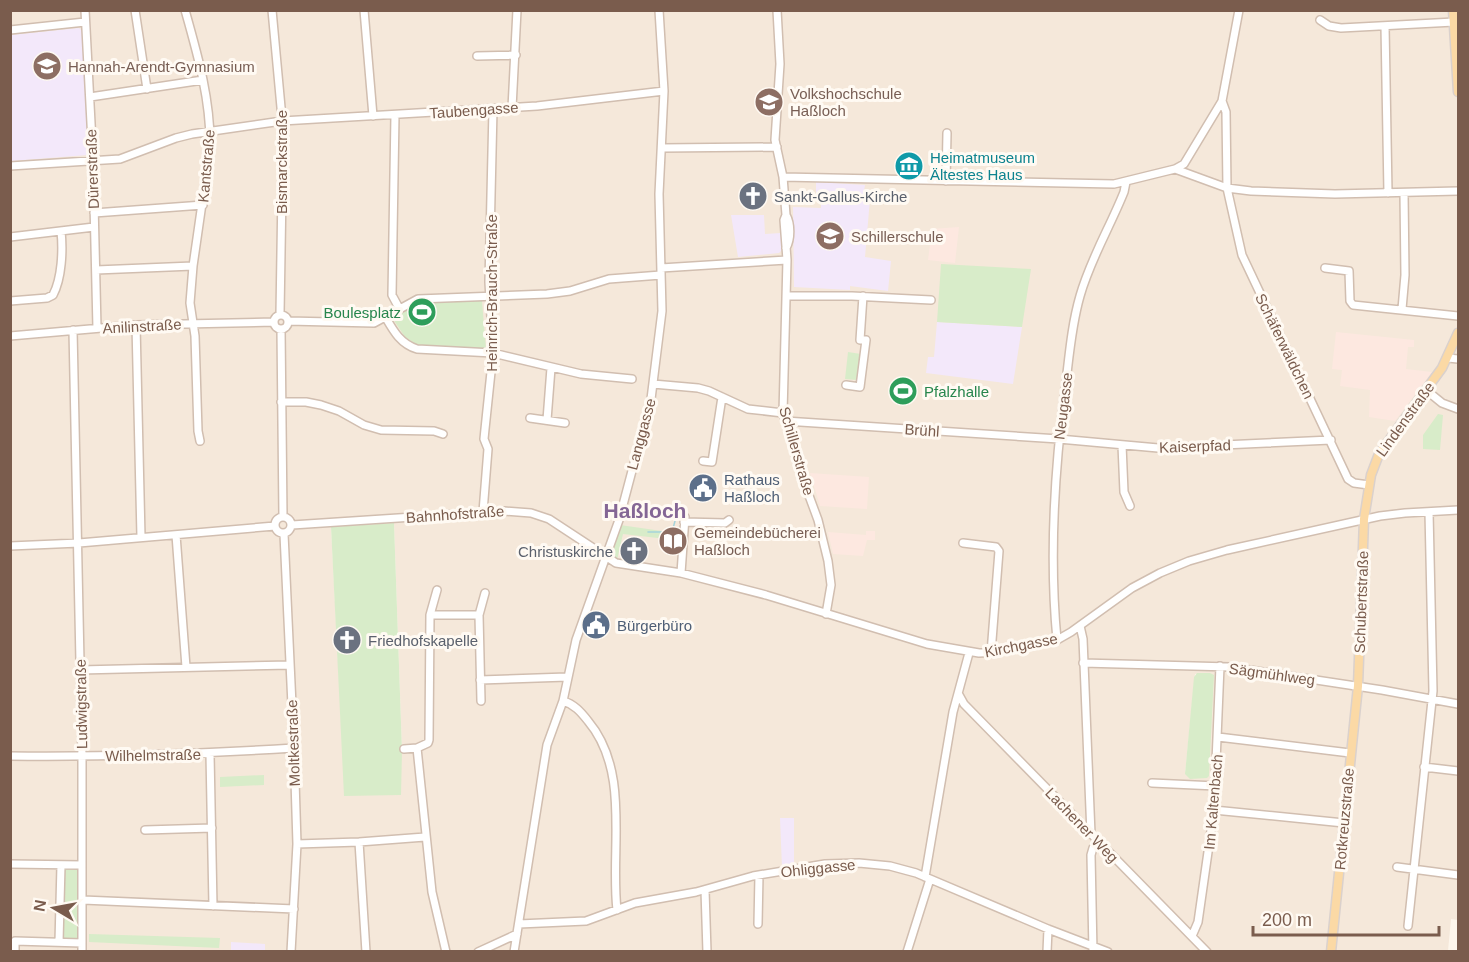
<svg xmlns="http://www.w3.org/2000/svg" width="1469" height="962" font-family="Arial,sans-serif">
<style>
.residential{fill:#f5e8da;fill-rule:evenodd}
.commercial{fill:#fde8e0}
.education{fill:#f3e8fa}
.green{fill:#d8ecc9}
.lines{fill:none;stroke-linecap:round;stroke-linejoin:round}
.stream{stroke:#a5d3da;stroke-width:1.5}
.minor-casing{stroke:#d1beb0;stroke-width:10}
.major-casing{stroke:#dad1cd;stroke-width:11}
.minor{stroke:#fff;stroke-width:7}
.major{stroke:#fbd9a5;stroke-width:8}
.labels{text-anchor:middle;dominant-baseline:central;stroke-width:6;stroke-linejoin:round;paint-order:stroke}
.education-label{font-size:15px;fill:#785e54;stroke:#fffaf3;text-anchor:start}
.street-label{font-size:15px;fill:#7a5c4d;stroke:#fffaf3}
.culture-label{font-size:15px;fill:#0d838f;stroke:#fffaf3;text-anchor:start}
.worship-label{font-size:15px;fill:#5b616d;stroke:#fffaf3;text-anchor:start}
.leisure-label{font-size:15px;fill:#27864d;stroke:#fffaf3;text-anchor:end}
.service-label{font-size:15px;fill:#4e5e75;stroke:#fffaf3;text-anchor:start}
.district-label{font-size:21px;font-weight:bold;fill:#846695;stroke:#fffaf3}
</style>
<rect width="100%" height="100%" fill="#fdf6ec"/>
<path class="residential" d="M 10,11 L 1458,11 L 1458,920 L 1451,919 L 1448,951 L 11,951 ZM 394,523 L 402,751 L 345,796 L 331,527 ZM 1210,673 L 1185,774 L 1195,674 Z"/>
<path class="commercial" d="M 959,227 L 955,263 L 928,260 L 932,229 Z
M 1336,332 L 1414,340 L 1414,347 L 1408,347 L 1406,369 L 1432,372 L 1395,421 L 1369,417 L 1370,390 L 1340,386 L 1342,370 L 1332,369 Z
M 810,473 L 869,477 L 867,509 L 820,506 Z
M 866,531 L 875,531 L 875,540 L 867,540 L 863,556 L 833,554 L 828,532 L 866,535 Z"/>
<path class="education" d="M 79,28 L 82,31 L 88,155 L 11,161 L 11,35 Z
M 816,182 L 865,185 L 863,197 L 870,199 L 865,257 L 891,261 L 888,291 L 850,286 L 850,290 L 794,287 L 793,207 L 821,208 L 821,196 L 816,195 Z
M 731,215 L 764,215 L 765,234 L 781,233 L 781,251 L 779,253 L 738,257 Z
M 937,322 L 1022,327 L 1013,384 L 926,373 L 928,357 L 934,357 Z
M 780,818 L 794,818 L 794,866 L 782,868 Z
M 231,942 L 265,944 L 265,951 L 231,951 Z"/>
<path class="green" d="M 941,264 L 1031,269 L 1022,327 L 937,322 Z
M 436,300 L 482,301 L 486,349 L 419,346 L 405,337 L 393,319 L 415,304 Z
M 848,352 L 861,354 L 857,380 L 845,379 Z
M 1438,414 L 1443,415 L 1440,450 L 1423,449 L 1423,435 Z
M 394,523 L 402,751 L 401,795 L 344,796 L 331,527 Z
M 620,525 L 676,533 L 675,540 L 623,534 L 617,560 L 609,557 Z
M 1197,673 L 1210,673 L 1214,675 L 1209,776 L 1207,778 L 1190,779 L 1185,774 L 1194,677 Z
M 264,775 L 264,785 L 220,787 L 220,777 Z
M 64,869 L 78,870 L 77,939 L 63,939 Z
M 89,934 L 220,938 L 219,948 L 89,942 Z"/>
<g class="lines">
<path class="stream" d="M 648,532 L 672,532 L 680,503"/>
<g class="minor-casing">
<path id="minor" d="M 85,10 L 93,161 L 97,328
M 135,10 L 147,89
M 185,10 C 198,56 211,101 210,148 L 193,266 L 190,303 L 195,336 L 198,431 L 200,441
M 272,10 L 283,129 L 280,314
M 364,10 L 373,116
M 777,10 L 780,64 L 775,140 L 783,177 L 786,215 C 791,224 791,239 786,248
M 1320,20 L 1329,26 L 1341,28 L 1454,22
M 1385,26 L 1388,193
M 10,30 L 85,22
M 477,56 L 516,55
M 90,97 L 203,80
M 1222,101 L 1226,112 L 1227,188 L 1242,255 L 1348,479 L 1354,483 L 1369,485
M 512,108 L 517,10
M 395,115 L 392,295 L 399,308
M 662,148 L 777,147
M 10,166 L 120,159 L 176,138 L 192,134 L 282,121 L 537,106 L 664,91
M 1175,169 L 1227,188 L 1251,191 L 1335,194 L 1458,191
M 783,177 L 1114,184 L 1175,169 L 1184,164 L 1222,101 L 1239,10
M 946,181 L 947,133
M 94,213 L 203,205
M 786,215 L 784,220 L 787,260 L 783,413 L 801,474 L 818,520 L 828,561 L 831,585 L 826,614
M 10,237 L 94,227
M 661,268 L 787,260
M 1325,268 L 1349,271 L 1350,301 L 1353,305 L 1458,316
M 96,270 L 193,266
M 786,296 L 852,296 L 931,300
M 10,301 L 47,298 L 53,295 C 62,278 63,250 61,231
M 1402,309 L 1405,275 L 1404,193
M274 322a7 7 0 1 1 14 0a7 7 0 1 1-14 0Z
M 386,318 C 394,332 401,344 417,349 L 493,353 L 581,374 L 632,379
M 288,321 L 374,323 L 418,299 L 547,294 L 570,291 L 609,279 L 661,275
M 136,325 L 141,537
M 281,329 L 283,517
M 73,330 L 82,757 L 82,952
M 10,336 L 136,325 L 274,322
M 1448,358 L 1458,359
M 653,384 L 698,388 L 709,391 L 748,409 L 783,413
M 846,385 L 860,387 L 866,340 L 860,340 L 863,296
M 1426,390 L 1442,403 L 1458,409
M 281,402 L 306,402 L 321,405 L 339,411 L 364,425 L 381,430 L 434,431 L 443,434
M 530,418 L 565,423
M 547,420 L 551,368
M 785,421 L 1059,439 L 1158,448 L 1331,440
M 1122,445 L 1124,492 L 1130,506
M 703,461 L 712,462 L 722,397
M 483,512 L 488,449 L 484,439 L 485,429 L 493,353 L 489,282 L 493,109
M275 525a8 8 0 1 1 16 0a8 8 0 1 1-16 0Z
M 684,522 L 725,523 L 729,520
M 292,525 L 504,511 L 531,513 L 549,519 L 616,563 L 681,573 L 766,595 L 927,644 L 979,653 L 998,652 L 1057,640 L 1071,632 L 1132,588 L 1160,573 L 1189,561 L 1227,550 L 1380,516 L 1405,513 L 1458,510
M 284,534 L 294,748 L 297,844 L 291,952
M 176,535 L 186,667
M 963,543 L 996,547 L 999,551 L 991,653
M 10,546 L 79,543 L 275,526
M 681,573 L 685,517
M 430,615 L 479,615
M 1080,626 L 1083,639 L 1091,834
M 1057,640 C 1049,556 1054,474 1065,390 C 1069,359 1071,327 1080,296 C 1090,260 1110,227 1124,192 L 1126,182
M 1083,663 L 1230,667 L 1382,690 L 1458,704
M 80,670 L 290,665
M 480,680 L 567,677
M 959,695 L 964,704 L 1207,952
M 481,701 L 479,615 L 485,593
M 563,701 C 574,704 581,712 588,721 C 631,772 610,849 617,910
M 1218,737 L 1350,753
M 417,748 L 432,892 L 446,952
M 404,749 L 417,748 L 428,743 L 429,740 L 430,615 L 437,590
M 210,754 L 213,906
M 10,756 C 105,757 200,754 294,748
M 1424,767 L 1458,771
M 1152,783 L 1216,786
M 1214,810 L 1344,823
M 145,830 L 212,828
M 359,842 L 366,952
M 297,844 L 359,842 L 425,837
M 10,864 L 82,865
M 1397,867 L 1458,875
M 925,877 L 953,712 L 969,653
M 705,890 L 707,952
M 83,900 L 294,909
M 519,924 L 586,921 L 635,903 L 696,892 L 753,876 L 825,864 L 859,863 L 890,866 L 916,873 L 1048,929 L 1108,952
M 758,924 L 759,875
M 1408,926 L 1433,691 L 1429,512
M 1192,936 L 1198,922 L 1214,810 L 1220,666
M 59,942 L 61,865
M 15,952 L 15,941 L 82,943
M 478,952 L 517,934
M 514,952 L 547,745 L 563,701 L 576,640 L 619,520 L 651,399 L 662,311 L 659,194 L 664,91 L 659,10
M 907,952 L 930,879
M 1047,952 L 1048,929
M 1093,952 L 1091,855 L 1093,848 L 1099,842"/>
</g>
<g class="major-casing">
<path id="major" d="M 1453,10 L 1458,92
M 1331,952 L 1358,686 L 1364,519 L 1371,475 L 1379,454 L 1442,368 L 1458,333"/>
</g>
<use href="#minor" class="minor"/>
<use href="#major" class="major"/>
</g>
<defs>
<g id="school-disc" transform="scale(1.5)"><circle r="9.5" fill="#8d6e63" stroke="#fffaf3"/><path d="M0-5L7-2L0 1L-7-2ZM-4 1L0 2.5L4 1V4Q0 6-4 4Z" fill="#fff"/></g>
<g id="university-disc" transform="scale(1.5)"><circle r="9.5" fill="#8d6e63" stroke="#fffaf3"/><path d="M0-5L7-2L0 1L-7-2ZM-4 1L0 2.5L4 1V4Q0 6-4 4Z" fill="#fff"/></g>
<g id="museum-disc" transform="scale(1.5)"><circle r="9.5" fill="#0f9aa8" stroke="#fffaf3"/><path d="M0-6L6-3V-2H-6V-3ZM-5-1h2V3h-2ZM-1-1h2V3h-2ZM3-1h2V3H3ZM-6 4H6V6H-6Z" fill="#fff"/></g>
<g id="church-disc" transform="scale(1.5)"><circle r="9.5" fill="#6b7280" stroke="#fffaf3"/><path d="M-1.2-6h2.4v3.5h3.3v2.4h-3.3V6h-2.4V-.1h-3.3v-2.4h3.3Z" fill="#fff"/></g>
<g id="stadium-disc" transform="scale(1.5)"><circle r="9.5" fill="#2e9e5b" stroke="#fffaf3"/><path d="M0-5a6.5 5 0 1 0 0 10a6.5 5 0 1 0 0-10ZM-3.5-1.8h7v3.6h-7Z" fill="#fff"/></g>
<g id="civic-disc" transform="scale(1.5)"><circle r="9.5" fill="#5c6f8a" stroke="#fffaf3"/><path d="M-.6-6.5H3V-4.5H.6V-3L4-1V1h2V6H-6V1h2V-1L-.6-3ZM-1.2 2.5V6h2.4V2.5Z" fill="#fff"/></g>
<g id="library-disc" transform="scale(1.5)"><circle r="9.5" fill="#8d6e63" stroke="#fffaf3"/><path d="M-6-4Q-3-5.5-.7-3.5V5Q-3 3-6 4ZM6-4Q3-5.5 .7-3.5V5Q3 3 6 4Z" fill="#fff"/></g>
</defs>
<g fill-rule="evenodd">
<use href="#school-disc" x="47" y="66"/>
<use href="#university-disc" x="769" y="102"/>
<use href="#museum-disc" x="909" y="166"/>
<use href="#church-disc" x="753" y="196"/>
<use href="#school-disc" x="830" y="236"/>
<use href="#stadium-disc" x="422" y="312"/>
<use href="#stadium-disc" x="903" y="391"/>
<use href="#civic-disc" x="703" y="488"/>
<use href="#library-disc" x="673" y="541"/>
<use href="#church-disc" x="634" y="551"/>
<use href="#civic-disc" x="596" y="625"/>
<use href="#church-disc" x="347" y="640"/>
</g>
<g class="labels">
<g class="education-label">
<text x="68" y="66">Hannah-Arendt-Gymnasium</text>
<text x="790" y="93">Volkshochschule<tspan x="790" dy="17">Haßloch</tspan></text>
<text x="851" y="236">Schillerschule</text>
<text x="694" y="532">Gemeindebücherei<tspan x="694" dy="17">Haßloch</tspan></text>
</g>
<g class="street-label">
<text transform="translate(474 110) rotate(-4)">Taubengasse</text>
<text transform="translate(281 162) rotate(-90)">Bismarckstraße</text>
<text transform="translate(206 166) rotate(-85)">Kantstraße</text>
<text transform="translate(92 169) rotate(-92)">Dürerstraße</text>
<text transform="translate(491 293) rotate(-90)">Heinrich-Brauch-Straße</text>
<text transform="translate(142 326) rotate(-3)">Anilinstraße</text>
<text transform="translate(1285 346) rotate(64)">Schäferwäldchen</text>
<text transform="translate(1063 406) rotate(-83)">Neugasse</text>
<text transform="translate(1405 419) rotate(-54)">Lindenstraße</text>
<text transform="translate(922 430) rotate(4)">Brühl</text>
<text transform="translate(641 434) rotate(-75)">Langgasse</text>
<text transform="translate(1195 446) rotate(-2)">Kaiserpfad</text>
<text transform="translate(797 451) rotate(74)">Schillerstraße</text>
<text transform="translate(455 514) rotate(-4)">Bahnhofstraße</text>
<text transform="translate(1361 602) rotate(-88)">Schubertstraße</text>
<text transform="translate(1021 645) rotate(-11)">Kirchgasse</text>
<text transform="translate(1272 674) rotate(8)">Sägmühlweg</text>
<text transform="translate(81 704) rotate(-91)">Ludwigstraße</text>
<text transform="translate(293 743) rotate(-92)">Moltkestraße</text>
<text transform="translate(153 755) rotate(-1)">Wilhelmstraße</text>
<text transform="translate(1213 802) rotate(-85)">Im Kaltenbach</text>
<text transform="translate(1344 819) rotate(-85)">Rotkreuzstraße</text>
<text transform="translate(1082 825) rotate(46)">Lachener Weg</text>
<text transform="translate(818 868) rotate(-6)">Ohliggasse</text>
</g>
<g class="culture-label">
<text x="930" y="157">Heimatmuseum<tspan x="930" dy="17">Ältestes Haus</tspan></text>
</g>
<g class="worship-label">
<text x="774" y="196">Sankt-Gallus-Kirche</text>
<text x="613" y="551" text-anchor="end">Christuskirche</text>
<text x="368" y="640">Friedhofskapelle</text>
</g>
<g class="leisure-label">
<text x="401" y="312">Boulesplatz</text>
<text x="924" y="391" text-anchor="start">Pfalzhalle</text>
</g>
<g class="service-label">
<text x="724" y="479">Rathaus<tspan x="724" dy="17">Haßloch</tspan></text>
<text x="617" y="625">Bürgerbüro</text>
</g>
<g class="district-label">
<text x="645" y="510">Haßloch</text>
</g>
</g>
<rect width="1469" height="962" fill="none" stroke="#7a5c4d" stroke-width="24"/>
<g transform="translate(54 908) rotate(280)" stroke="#fffaf3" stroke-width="4.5" paint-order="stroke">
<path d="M0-4.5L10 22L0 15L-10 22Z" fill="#7a5c4d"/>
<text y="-9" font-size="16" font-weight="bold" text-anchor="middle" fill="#7a5c4d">N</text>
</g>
<path d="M1253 926v9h186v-9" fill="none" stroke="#7a5c4d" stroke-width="3"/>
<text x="1262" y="926" font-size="18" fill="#7a5c4d" stroke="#fffaf3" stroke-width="4.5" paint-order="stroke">200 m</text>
</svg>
